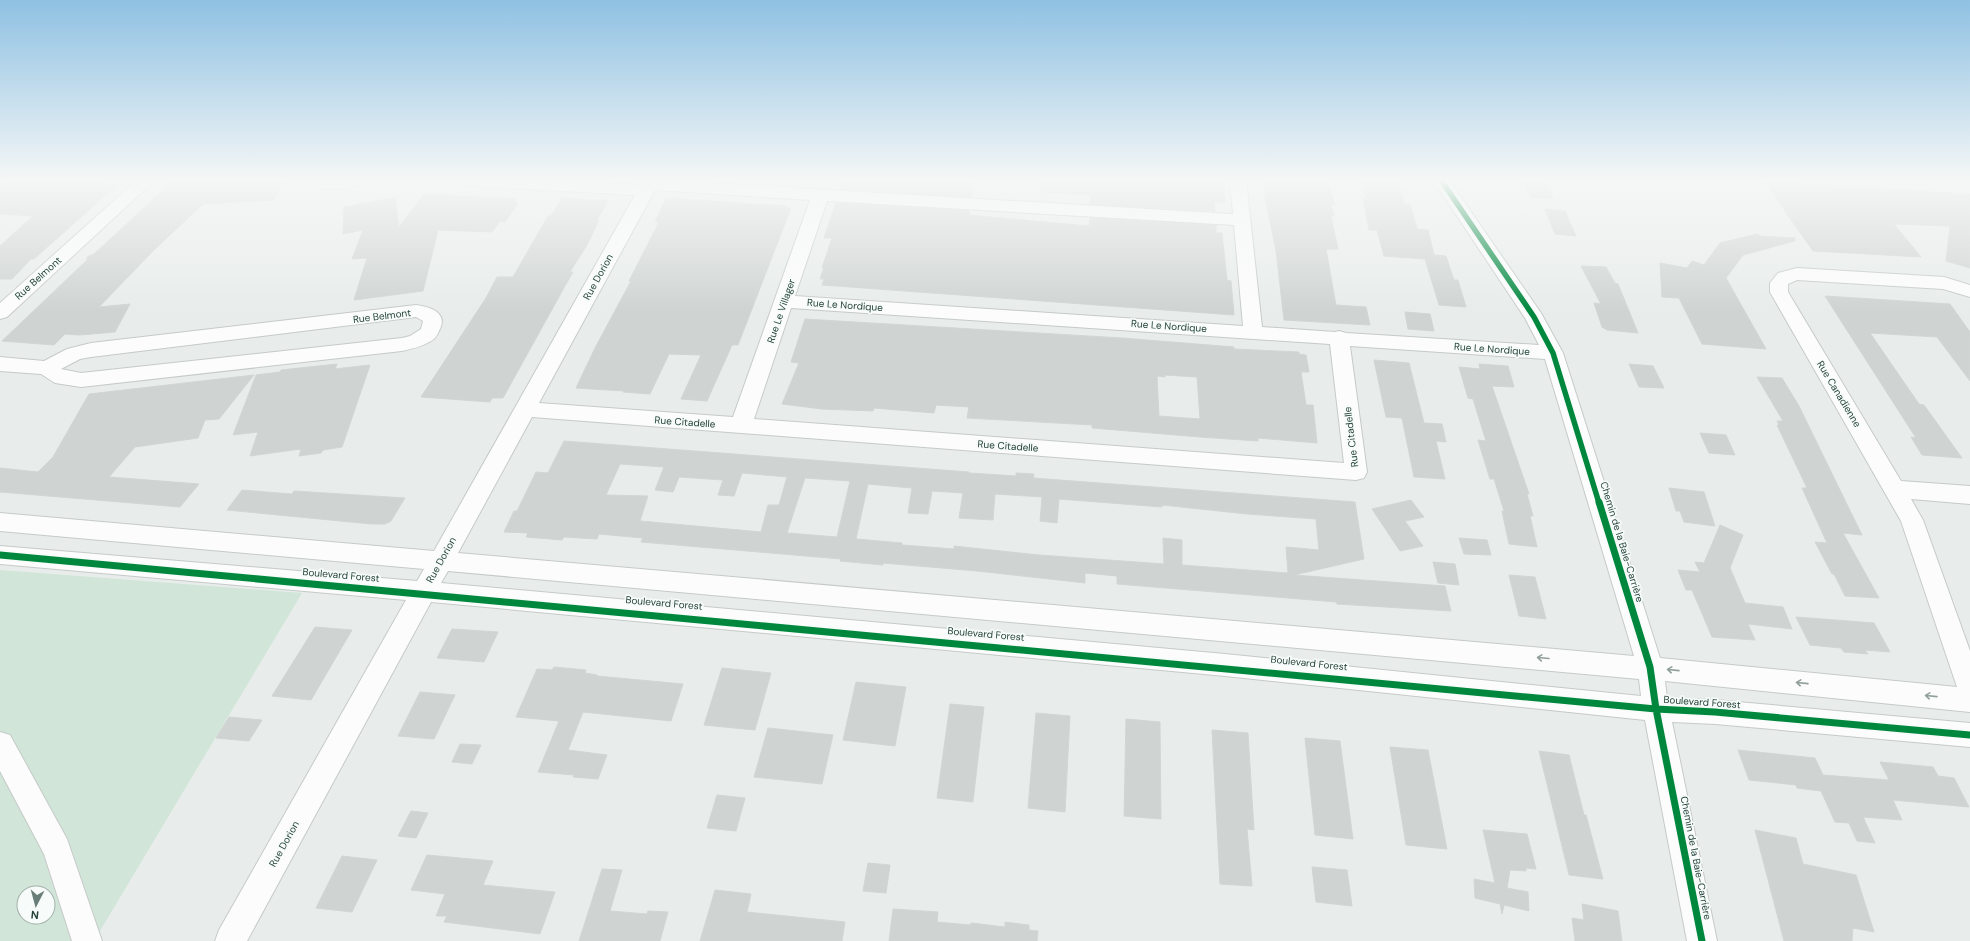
<svg xmlns="http://www.w3.org/2000/svg" width="1970" height="941" font-family="'DM Sans',sans-serif">
<style>
.green{fill:#d1e6d8;fill-rule:evenodd}
.building{fill:#cfd4d2;stroke:#d1d6d4;fill-rule:evenodd}
.lines{fill:none;stroke-linecap:round;stroke-linejoin:round}
.minor-casing{stroke:#c5cac8;stroke-width:2}
.minor{fill:#fcfcfc;fill-rule:evenodd}
.cycleway-far1-casing{stroke:#f7fbf9;stroke-width:8}
.cycleway-casing{stroke:#f7fbf9;stroke-width:10}
.cycleway-far1{stroke:#00873e;stroke-width:5.5}
.cycleway{stroke:#00873e;stroke-width:7}
.oneway{stroke:#909f9b}
.labels{text-anchor:middle;dominant-baseline:central;stroke-width:3.5;stroke-linejoin:round;paint-order:stroke}
.street-label{font-size:10px;fill:#24423a;stroke:#f7fbf9}
</style>
<rect width="100%" height="100%" fill="#e8edeb"/>
<path class="green" d="M 0,570 L 302,593 L 94,941 L 0,941 ZM 24,893 L 48,893 L 48,917 L 24,917 Z"/>
<path class="building" d="M 11,180 L 61,180 L 60,181 L 117,185 L 34,259 L 31,259 L 12,279 L 0,279 L 0,246 L 33,216 L 0,214 L 0,188 Z
M 174,180 L 285,180 L 274,200 L 203,204 L 154,250 L 99,307 L 130,304 L 115,332 L 80,335 L 65,334 L 54,345 L 2,341 L 87,260 L 87,257 L 94,254 Z
M 844,180 L 972,180 L 971,197 L 841,189 Z
M 1040,180 L 1116,180 L 1154,182 L 1154,180 L 1223,180 L 1225,202 L 1214,202 L 1215,211 L 1090,204 L 1091,195 L 1040,192 Z
M 1264,180 L 1327,180 L 1335,205 L 1331,204 L 1334,216 L 1331,216 L 1338,249 L 1326,249 L 1336,305 L 1366,307 L 1370,325 L 1284,320 L 1276,251 L 1265,197 Z
M 1362,180 L 1398,180 L 1404,204 L 1410,204 L 1417,229 L 1428,230 L 1434,255 L 1446,256 L 1454,280 L 1458,280 L 1466,307 L 1439,305 L 1425,259 L 1384,256 L 1377,230 L 1369,230 L 1363,198 L 1366,198 Z
M 1523,180 L 1545,180 L 1553,199 L 1530,197 Z
M 1765,182 L 1970,194 L 1970,268 L 1946,261 L 1950,226 L 1894,224 L 1921,257 L 1813,251 L 1784,210 L 1787,210 L 1784,209 Z
M 424,194 L 516,199 L 514,203 L 518,203 L 505,222 L 500,221 L 492,232 L 438,230 L 423,291 L 354,300 L 367,258 L 352,259 L 363,230 L 343,234 L 344,207 L 395,198 L 399,227 Z
M 562,198 L 608,201 L 597,220 L 599,220 L 587,245 L 570,272 L 573,272 L 565,286 L 503,398 L 492,398 L 490,402 L 421,397 L 486,298 L 497,277 L 513,277 L 548,216 L 551,216 Z
M 666,198 L 786,206 L 786,208 L 791,208 L 738,345 L 732,345 L 707,401 L 681,399 L 701,355 L 669,354 L 650,394 L 623,392 L 624,391 L 576,388 L 595,348 L 631,281 L 629,281 L 659,222 L 655,222 Z
M 836,203 L 970,211 L 969,215 L 1089,226 L 1090,218 L 1216,225 L 1216,233 L 1222,233 L 1227,280 L 1231,281 L 1234,315 L 822,285 L 824,279 L 820,279 L 824,268 L 822,268 L 832,238 L 824,238 Z
M 1545,209 L 1565,211 L 1576,236 L 1555,234 Z
M 1757,234 L 1760,236 L 1795,238 L 1795,241 L 1743,255 L 1726,278 L 1766,349 L 1702,344 L 1679,298 L 1662,297 L 1660,263 L 1687,268 L 1692,261 L 1704,265 L 1720,243 Z
M 1581,266 L 1606,267 L 1615,283 L 1618,284 L 1638,333 L 1607,330 L 1602,327 L 1594,303 L 1601,304 Z
M 1825,296 L 1950,304 L 1970,332 L 1970,381 L 1937,337 L 1870,333 L 1919,404 L 1924,405 L 1962,458 L 1922,455 L 1911,437 L 1916,438 Z
M 1405,312 L 1430,314 L 1434,331 L 1408,329 Z
M 805,319 L 1122,338 L 1234,347 L 1234,349 L 1299,352 L 1299,354 L 1306,355 L 1309,372 L 1301,372 L 1306,405 L 1313,405 L 1317,443 L 1258,438 L 1258,441 L 1200,437 L 1092,428 L 1092,425 L 967,418 L 969,407 L 936,405 L 934,413 L 874,408 L 873,411 L 822,409 L 782,404 L 799,363 L 791,362 ZM 1165,375 L 1197,377 L 1200,419 L 1159,416 L 1157,376 L 1165,377 Z
M 1374,360 L 1409,363 L 1424,423 L 1442,424 L 1446,442 L 1436,441 L 1445,479 L 1414,477 L 1402,418 L 1386,417 Z
M 337,364 L 335,369 L 370,365 L 342,447 L 323,450 L 321,453 L 299,456 L 301,449 L 250,456 L 258,432 L 233,435 L 256,375 L 280,372 L 281,370 Z
M 1479,364 L 1508,366 L 1514,387 L 1492,386 L 1529,494 L 1527,494 L 1533,516 L 1530,516 L 1537,547 L 1509,544 L 1502,511 L 1504,511 L 1494,479 L 1490,479 L 1478,440 L 1486,441 L 1473,399 L 1468,398 L 1459,367 L 1480,369 Z
M 1629,364 L 1653,366 L 1664,388 L 1639,387 Z
M 254,375 L 219,419 L 205,420 L 198,438 L 135,447 L 109,477 L 199,484 L 180,507 L 0,492 L 0,468 L 38,472 L 53,457 L 89,394 Z
M 1757,377 L 1782,378 L 1799,406 L 1862,535 L 1843,533 L 1879,598 L 1845,596 L 1834,574 L 1832,574 L 1815,542 L 1827,543 L 1802,488 L 1807,488 L 1777,425 L 1779,425 L 1777,421 L 1783,421 Z
M 1700,433 L 1726,435 L 1735,455 L 1709,453 Z
M 564,441 L 969,472 L 969,473 L 1016,476 L 1016,473 L 1034,474 L 1033,478 L 1355,502 L 1364,559 L 1294,575 L 1445,586 L 1451,611 L 1337,604 L 1336,602 L 1117,584 L 1117,576 L 1085,573 L 1085,583 L 977,571 L 883,563 L 883,565 L 840,561 L 841,559 L 641,542 L 643,538 L 599,534 L 597,539 L 564,537 L 562,540 L 526,537 L 528,533 L 504,532 L 514,511 L 517,511 L 536,472 L 548,473 ZM 620,464 L 664,467 L 655,490 L 673,492 L 679,477 L 723,480 L 718,495 L 734,496 L 742,473 L 787,477 L 779,505 L 768,505 L 761,532 L 640,521 L 648,496 L 606,495 ZM 805,478 L 850,481 L 837,537 L 787,533 ZM 868,484 L 912,488 L 908,513 L 928,514 L 932,491 L 963,493 L 959,518 L 993,520 L 995,494 L 1042,497 L 1040,521 L 1057,523 L 1059,499 L 1162,507 L 1162,505 L 1247,514 L 1316,519 L 1319,550 L 1286,547 L 1288,573 L 1182,565 L 1182,540 L 1163,538 L 1164,564 L 1039,555 L 954,546 L 954,549 L 902,545 L 902,543 L 856,539 Z
M 1669,488 L 1704,492 L 1715,526 L 1684,522 L 1680,511 L 1676,511 Z
M 242,490 L 292,494 L 294,491 L 405,498 L 391,521 L 385,524 L 371,524 L 227,510 Z
M 1411,500 L 1424,517 L 1405,521 L 1423,546 L 1400,551 L 1372,509 Z
M 1720,525 L 1743,535 L 1730,568 L 1745,603 L 1783,607 L 1792,629 L 1748,624 L 1755,640 L 1712,637 L 1692,590 L 1686,590 L 1678,570 L 1700,572 L 1695,562 L 1704,563 Z
M 1459,538 L 1487,540 L 1491,555 L 1464,554 Z
M 1433,562 L 1455,564 L 1459,585 L 1438,583 Z
M 1509,575 L 1535,577 L 1546,619 L 1519,616 Z
M 1796,617 L 1874,623 L 1890,652 L 1865,650 L 1868,654 L 1844,652 L 1841,648 L 1810,645 Z
M 315,627 L 352,630 L 311,700 L 272,696 Z
M 452,629 L 498,632 L 484,662 L 437,658 Z
M 554,667 L 586,670 L 585,673 L 597,675 L 597,676 L 683,684 L 671,721 L 583,712 L 568,750 L 607,755 L 598,779 L 573,777 L 574,775 L 538,772 L 559,721 L 516,717 L 537,669 L 552,670 Z
M 722,668 L 771,673 L 755,730 L 704,725 Z
M 856,682 L 906,687 L 895,746 L 843,740 Z
M 420,692 L 455,695 L 434,739 L 398,736 Z
M 950,704 L 984,707 L 973,802 L 937,798 Z
M 1036,713 L 1070,716 L 1065,812 L 1028,808 Z
M 229,717 L 262,720 L 249,741 L 216,738 Z
M 1126,719 L 1160,722 L 1161,819 L 1124,816 Z
M 768,728 L 833,735 L 822,784 L 754,777 Z
M 1212,730 L 1248,733 L 1254,830 L 1247,829 L 1252,886 L 1220,884 Z
M 1305,738 L 1340,741 L 1353,839 L 1315,835 Z
M 460,744 L 481,745 L 472,764 L 452,762 Z
M 1390,747 L 1428,750 L 1447,849 L 1406,845 Z
M 1738,750 L 1815,758 L 1823,775 L 1889,780 L 1880,762 L 1933,767 L 1938,776 L 1954,778 L 1969,807 L 1893,800 L 1902,820 L 1863,817 L 1875,843 L 1857,841 L 1849,823 L 1835,822 L 1821,791 L 1797,788 L 1796,785 L 1749,780 Z
M 1539,751 L 1569,755 L 1584,815 L 1586,815 L 1603,879 L 1569,875 Z
M 717,795 L 745,798 L 736,831 L 707,828 Z
M 411,811 L 428,813 L 416,838 L 398,836 Z
M 1483,830 L 1527,834 L 1536,869 L 1526,868 L 1526,871 L 1510,870 L 1507,888 L 1528,892 L 1529,911 L 1504,905 L 1502,914 L 1500,904 L 1475,898 L 1474,879 L 1495,883 Z
M 1755,830 L 1796,838 L 1803,864 L 1856,875 L 1874,932 L 1853,928 L 1852,941 L 1784,941 Z
M 427,855 L 493,861 L 483,885 L 555,892 L 540,934 L 444,922 L 447,916 L 436,916 L 445,894 L 411,890 Z
M 342,856 L 377,860 L 352,912 L 316,908 Z
M 868,863 L 890,865 L 886,893 L 863,891 Z
M 1312,867 L 1347,870 L 1352,906 L 1316,902 Z
M 602,869 L 622,870 L 610,911 L 647,914 L 648,911 L 668,912 L 660,941 L 579,941 Z
M 715,890 L 751,894 L 747,912 L 845,922 L 842,941 L 700,941 Z
M 1582,904 L 1618,911 L 1622,941 L 1575,941 L 1572,918 L 1584,920 Z
M 893,909 L 938,912 L 937,922 L 970,925 L 971,923 L 1005,927 L 1005,922 L 1029,925 L 1029,930 L 1038,931 L 1037,941 L 889,941 Z"/>
<g class="lines">
<g class="minor-casing">
<path id="minor" d="M 137,180 L 155,180 L 7,317 L 0,319 L 0,303 Z
M 319,180 L 367,180 L 365,184 C 352,187 332,191 319,188 L 317,184 Z
M 447,180 L 546,180 L 641,185 L 644,180 L 660,180 L 1233,214 L 1230,180 L 1246,180 L 1262,327 L 1335,332 L 1339,331 L 1346,333 L 1539,345 L 1525,318 L 1433,180 L 1449,180 L 1541,313 L 1563,353 L 1660,658 L 1957,687 L 1901,521 L 1770,292 L 1770,283 L 1778,273 L 1797,268 L 1944,277 L 1970,285 L 1970,297 L 1943,289 L 1797,280 L 1788,284 L 1788,292 L 1901,481 L 1970,486 L 1970,504 L 1911,499 L 1923,520 L 1970,651 L 1970,712 L 1665,681 L 1667,698 L 1715,700 L 1970,723 L 1970,747 L 1715,724 L 1672,722 L 1717,941 L 1687,941 L 1645,720 L 1225,676 L 431,602 L 247,941 L 215,941 L 219,930 L 406,600 L 0,564 L 0,546 L 417,581 L 424,569 L 0,531 L 0,513 L 434,551 L 635,195 L 455,185 L 449,184 ZM 655,190 L 810,200 L 733,417 L 539,403 ZM 827,201 L 1234,225 L 1243,326 L 795,296 ZM 791,308 L 1330,344 L 1344,463 L 754,419 ZM 1350,346 L 1545,359 L 1634,656 L 458,553 L 532,417 L 1356,480 L 1364,478 L 1367,472 ZM 448,571 L 1639,679 L 1641,696 L 1225,654 L 441,583 Z
M 416,305 C 431,307 449,313 439,331 C 437,336 434,340 429,342 C 421,347 411,349 402,351 L 81,387 L 55,383 L 41,374 L 0,371 L 0,357 L 44,361 L 67,349 L 91,343 ZM 416,317 L 423,321 L 421,329 L 410,336 L 402,338 L 81,373 L 61,369 L 80,359 L 91,357 Z
M 0,732 L 10,735 L 67,839 L 102,941 L 72,941 L 44,854 L 0,771 Z"/>
</g>
<use href="#minor" class="minor"/>
<g class="cycleway-far1-casing">
<path id="cycleway-far1" d="M 1441,180 L 1534,317 L 1553,353 L 1599,503"/>
</g>
<g class="cycleway-casing">
<path id="cycleway" d="M 1599,502 L 1650,667 L 1656,709 L 1702,941
M 0,555 C 552,603 1104,653 1656,709 L 1715,712 L 1970,735"/>
</g>
<use href="#cycleway-far1" class="cycleway-far1"/>
<use href="#cycleway" class="cycleway"/>
</g>
<defs><path id="oneway-shaft" d="M-6 0H5M1.5-3L5.5 0L1.5 3" fill="none" stroke-width="1.6" stroke-linecap="round" stroke-linejoin="round"/></defs>
<g class="oneway">
<use href="#oneway-shaft" transform="translate(1543 658) rotate(-175)"/>
<use href="#oneway-shaft" transform="translate(1673 670) rotate(-174)"/>
<use href="#oneway-shaft" transform="translate(1802 683) rotate(-174)"/>
<use href="#oneway-shaft" transform="translate(1931 696) rotate(-174)"/>
</g>
<linearGradient id="sky" x2="0" y2="1"><stop stop-color="#8fc1e3"/><stop offset="0.58" stop-color="#f5f7f6"/><stop offset="1" stop-color="#f5f7f6" stop-opacity="0"/></linearGradient>
<rect width="1970" height="311" fill="url(#sky)"/>
<g class="labels">
<g class="street-label">
<text transform="translate(598 277) rotate(-61)">Rue Dorion</text>
<text transform="translate(38 278) rotate(-42)">Rue Belmont</text>
<text transform="translate(845 305) rotate(4)">Rue Le Nordique</text>
<text transform="translate(781 311) rotate(-71)">Rue Le Villager</text>
<text transform="translate(382 316) rotate(-7)">Rue Belmont</text>
<text transform="translate(1169 326) rotate(4)">Rue Le Nordique</text>
<text transform="translate(1492 349) rotate(4)">Rue Le Nordique</text>
<text transform="translate(1839 394) rotate(59)">Rue Canadienne</text>
<text transform="translate(685 422) rotate(4)">Rue Citadelle</text>
<text transform="translate(1351 437) rotate(-97)">Rue Citadelle</text>
<text transform="translate(1008 446) rotate(4)">Rue Citadelle</text>
<text transform="translate(1622 542) rotate(73)">Chemin de la Baie-Carrière</text>
<text transform="translate(441 560) rotate(-61)">Rue Dorion</text>
<text transform="translate(341 575) rotate(5)">Boulevard Forest</text>
<text transform="translate(664 603) rotate(5)">Boulevard Forest</text>
<text transform="translate(986 634) rotate(5)">Boulevard Forest</text>
<text transform="translate(1309 663) rotate(6)">Boulevard Forest</text>
<text transform="translate(1702 702) rotate(4)">Boulevard Forest</text>
<text transform="translate(284 844) rotate(-61)">Rue Dorion</text>
<text transform="translate(1696 858) rotate(79)">Chemin de la Baie-Carrière</text>
</g>
</g>
<g transform="translate(36 905) rotate(186)"><circle r="19" fill="#f7fbf9" stroke="#a3b1ad"/>
<path d="M0-3L7 15L0 10L-7 15Z" fill="#697e78"/>
<text y="-6" font-size="11" font-weight="bold" text-anchor="middle" fill="#24423a">N</text>
</g>
</svg>
